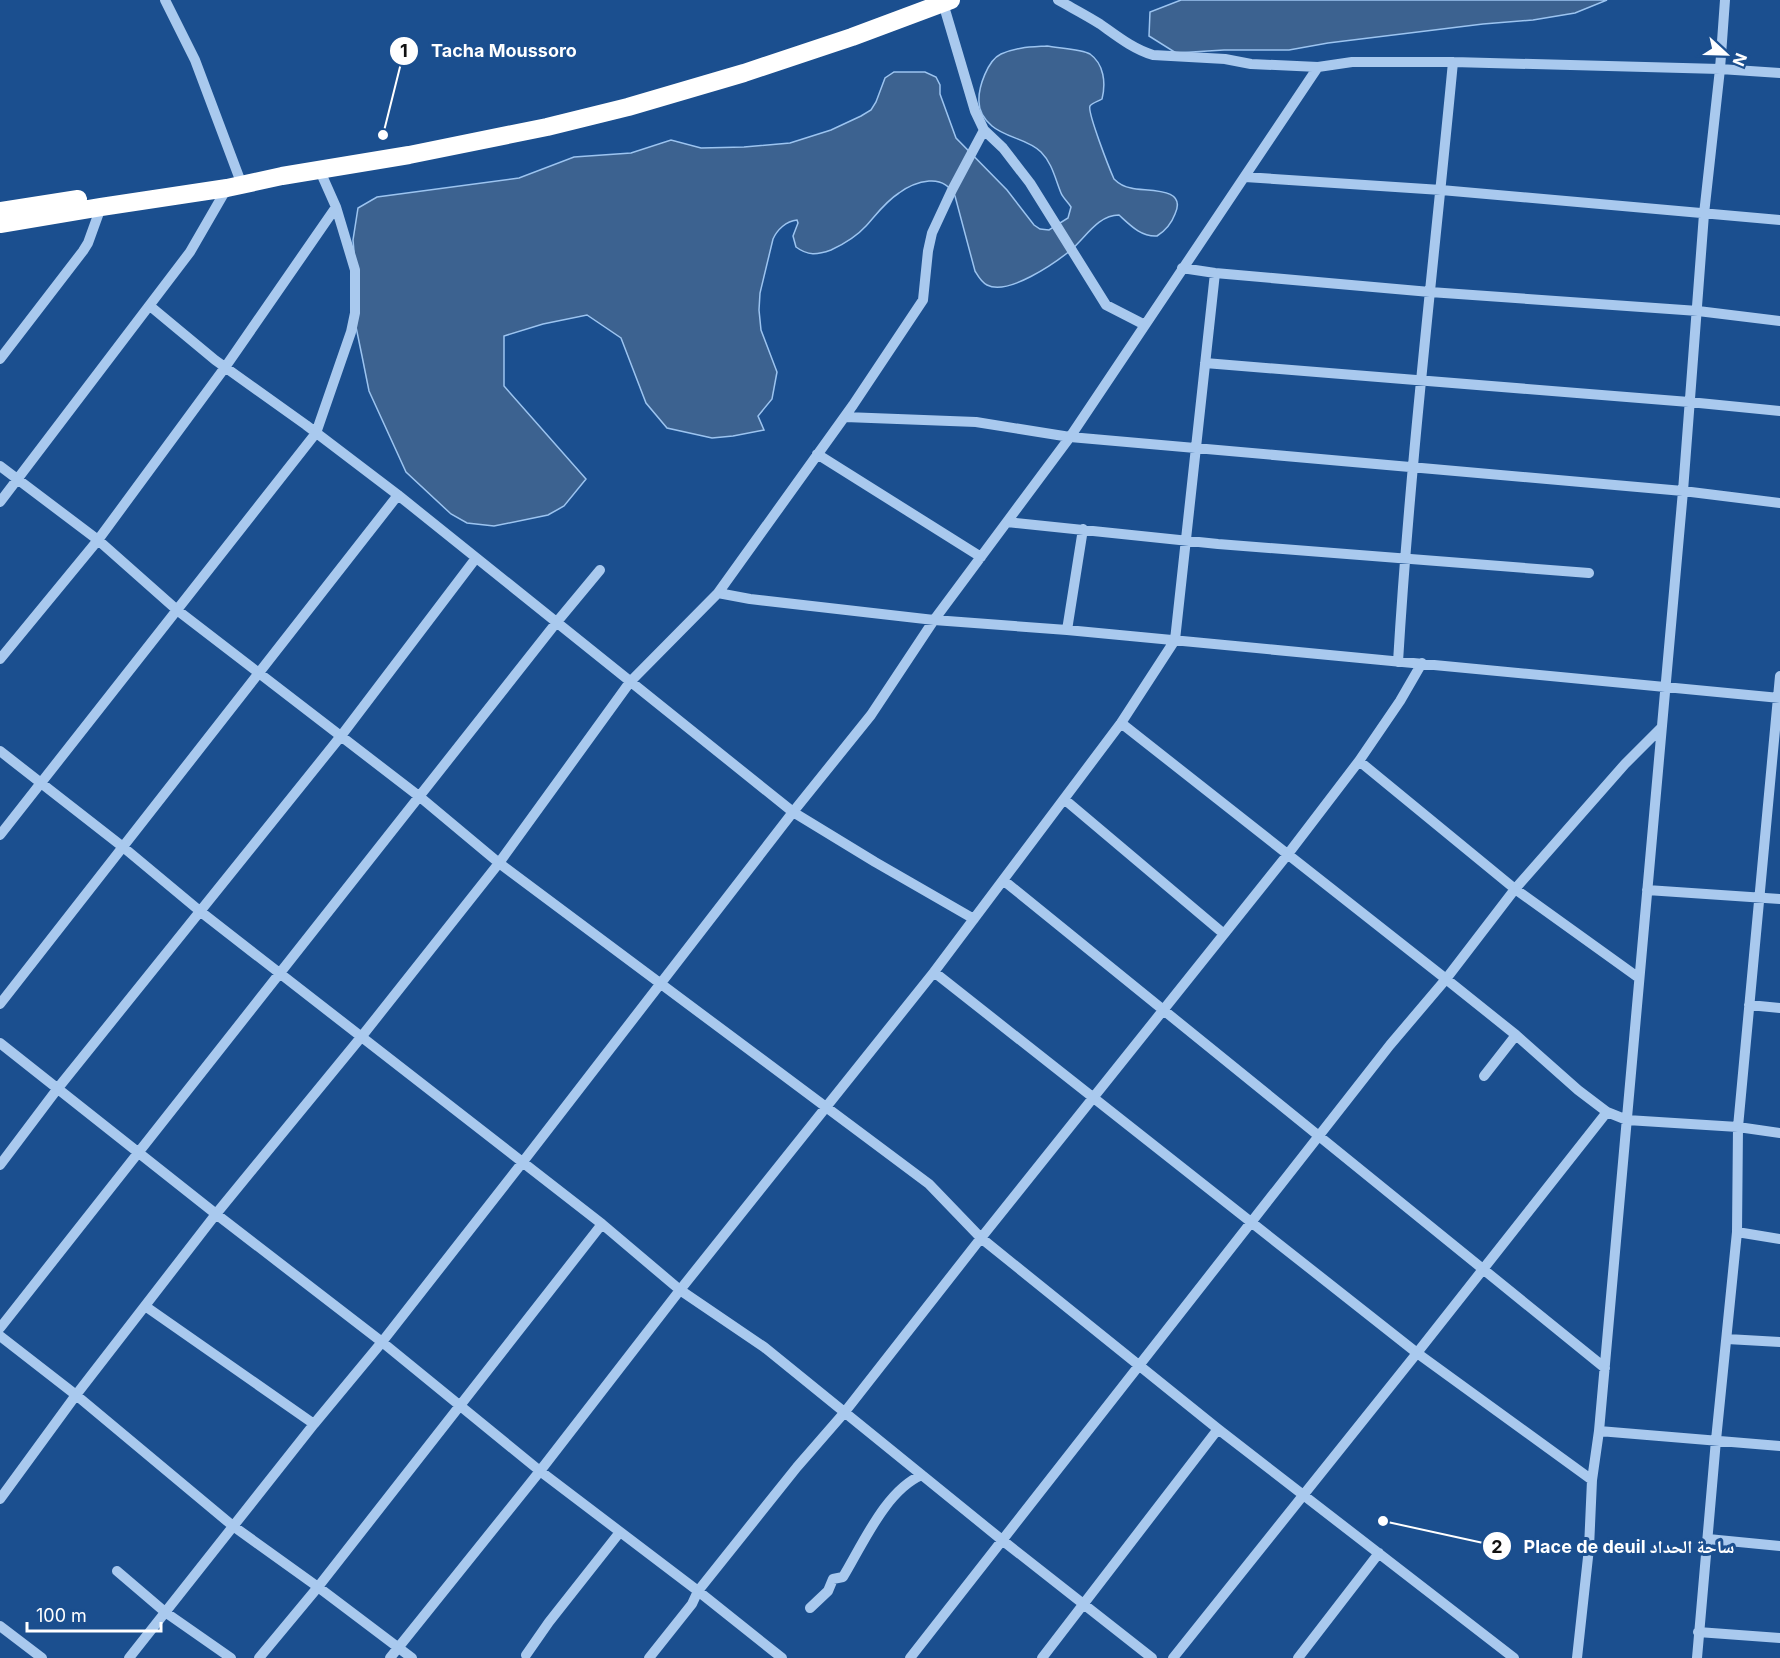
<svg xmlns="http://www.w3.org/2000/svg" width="1780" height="1658" font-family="Inter,'Noto Naskh Arabic',sans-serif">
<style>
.water{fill:#3c6290;stroke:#9cc4f0;stroke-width:1.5}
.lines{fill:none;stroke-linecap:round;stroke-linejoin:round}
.minor{stroke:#a9c9ee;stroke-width:10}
.highway{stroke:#fff;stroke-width:18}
.leader{fill:none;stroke:#fff;stroke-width:2}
.callout-dot{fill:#fff;stroke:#1b4f8f;stroke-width:2}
.mark-label{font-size:18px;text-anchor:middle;font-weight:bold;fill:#111}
.callout-label{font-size:18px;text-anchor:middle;font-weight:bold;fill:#fff;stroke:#1b4f8f;stroke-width:6;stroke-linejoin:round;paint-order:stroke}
</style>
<rect width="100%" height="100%" fill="#1b4f8f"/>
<path class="water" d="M 1181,0 L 1607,0 L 1575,13 L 1533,20 L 1483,24 L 1328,43 L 1289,50 L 1224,50 L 1176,53 L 1149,36 L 1150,12 Z
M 1047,46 C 1058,48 1082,49 1090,54 C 1104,64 1106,83 1102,99 C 1099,101 1092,103 1090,106 C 1087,112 1110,170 1114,179 C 1119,184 1124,187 1131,188 C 1145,192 1188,186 1175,214 C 1172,222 1165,231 1157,236 C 1141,237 1130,225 1119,215 C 1098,215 1086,237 1071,250 C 1055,263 1008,296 987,285 C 981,282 978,276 975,271 L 955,196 C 950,186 941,180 929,181 C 919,182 907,187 899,193 C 885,202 876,215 866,226 C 856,237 844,244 831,250 C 817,255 808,256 796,247 L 793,236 L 798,223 L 797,220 C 786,221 777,230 773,239 L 760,293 L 759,310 L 761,330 L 777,372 L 772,399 L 758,416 L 764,430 L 733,436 L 712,438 L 667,428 L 646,403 L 621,338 L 587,315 L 543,324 L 504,336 L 504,386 L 586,479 L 564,506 L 548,515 L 494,526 L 467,523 L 451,514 L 406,472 L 369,391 L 362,356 L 356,327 L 356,275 L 353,240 L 358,208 L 377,197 L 519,178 L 574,157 L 631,153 L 671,140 L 701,148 L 744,147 L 790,143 L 831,130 L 861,116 L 871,110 L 876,102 L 885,78 L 894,72 L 925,72 L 936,77 L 940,85 L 940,94 L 956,138 L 1007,190 L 1034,225 L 1040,229 L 1049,230 L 1068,218 L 1071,207 C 1068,202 1063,198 1061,193 C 1055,178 1052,163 1041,152 C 1028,139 1006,138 992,126 C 985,120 979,112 979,102 C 978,87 988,60 1001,54 C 1016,47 1032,47 1047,46 Z"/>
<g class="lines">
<path class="minor" d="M 165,0 L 195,60 L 239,177
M 1058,0 C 1072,8 1086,15 1100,24 C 1117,36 1133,49 1153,55 L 1225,59 L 1251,64 L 1318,67
M 943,3 L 975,111 L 984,130 L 1003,148 L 1030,183 L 1106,305 L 1145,325
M 1245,177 L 1441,190 L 1780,220
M 1182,268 L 1215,273 L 1430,292 L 1698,311 L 1780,321
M 150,306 L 215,360 L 306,425 L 398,495 L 793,812 L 875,862 L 974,919
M 0,359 L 83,251 L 88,243 L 101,207
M 1205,363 L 1689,402 L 1780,411
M 845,417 L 976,422 L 1070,437 L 1683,491 L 1780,503
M 817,454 L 981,557
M 0,466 L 98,540 L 177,610 L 420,797 L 499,863 L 929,1184 L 981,1238 L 1218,1429 L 1514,1658
M 0,502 L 190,252 L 227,188
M 1007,522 L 1218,544 L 1589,573
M 718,593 L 853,405 L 923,300 L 928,251 L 932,233 L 952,190 L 984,130
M 1067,630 L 1083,529
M 0,659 L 98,540 L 226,366 L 336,207 L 320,171
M 1398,662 C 1410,461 1434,262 1453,62
M 1121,723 L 1446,979 L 1516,1035 L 1578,1090 L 1607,1112 L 1627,1120 L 1738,1127 L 1780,1133
M 0,751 L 123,847 L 201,912 L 602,1224 L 680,1290 L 764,1347 L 1002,1540 L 1152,1658
M 1359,761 L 1515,889 L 1639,978
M 1064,799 L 1224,934
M 0,835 L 316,433 L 351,332 L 355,313 L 355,270 L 336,207
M 1003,880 L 1605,1368
M 1647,890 L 1780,899
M 934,972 L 1417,1353 L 1592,1480
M 0,1004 L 398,495
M 1749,1005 L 1780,1008
M 0,1043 L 216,1214 L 382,1342 L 540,1471 L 698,1591 L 782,1658
M 1484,1076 L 1516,1035
M 0,1165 L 58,1088 L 341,736 L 476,558
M 1737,1232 L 1780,1239
M 145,1306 L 314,1424
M 0,1328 L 556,623 L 600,570
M 0,1336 L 76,1395 L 233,1526 L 318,1587 L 412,1658
M 1727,1339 L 1780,1342
M 1599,1431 L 1780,1446
M 0,1499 L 76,1395 L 216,1214 L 362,1036 L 499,863 L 630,682 L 718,593 L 750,599 L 934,620 L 1067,630 L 1780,698
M 1708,1539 L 1780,1546
M 117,1571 L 165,1612 L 231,1658
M 810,1608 L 828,1591 L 833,1579 L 843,1577 C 863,1544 886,1490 922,1475
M 0,1626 L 42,1658
M 1698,1632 L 1780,1638
M 526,1655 L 549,1622 L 620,1532
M 129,1658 L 314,1424 L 382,1342 L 522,1163 L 793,812 L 871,715 L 934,620 L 1070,437 L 1318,67 L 1352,62 L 1453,62 L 1720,69 L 1780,73
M 259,1658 L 318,1587 L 602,1224
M 390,1658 L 540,1471 L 680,1290 L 934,972 L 1121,723 L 1175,640 L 1215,273
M 649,1658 L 692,1604 L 698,1591 L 797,1467 L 844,1413 L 981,1238 L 1288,854 L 1359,761 L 1400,701 L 1422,663
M 910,1658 L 1390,1045 L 1446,979 L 1515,889 L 1625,764 L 1661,728
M 1042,1658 L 1218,1429
M 1173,1658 L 1417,1353 L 1607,1112
M 1298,1658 L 1379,1553
M 1577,1658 L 1589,1548 L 1592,1480 L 1599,1431 L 1683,491 L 1704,214 L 1720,69 L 1725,0
M 1697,1658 L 1716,1440 L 1737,1232 L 1738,1127 L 1780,676"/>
<path class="highway" d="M 0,211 L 78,199
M 0,224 L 101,207 L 227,188 L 282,176 L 409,155 L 547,127 L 628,107 L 744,73 L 852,37 L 951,0"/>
</g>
<path class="leader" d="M383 135L404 51M1383 1521L1497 1546"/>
<g class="callout-dot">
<circle cx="383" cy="135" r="6"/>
<circle cx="1383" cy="1521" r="6"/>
<circle cx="404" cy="51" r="15"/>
<circle cx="1497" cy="1546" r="15"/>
</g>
<g class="mark-label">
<text x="404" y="57">1</text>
<text x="1497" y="1553">2</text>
</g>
<g class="callout-label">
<text x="504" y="57">Tacha Moussoro</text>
<text x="1629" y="1553">Place de deuil ساحة الحداد</text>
</g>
<g transform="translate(1726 54) rotate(112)" stroke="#1b4f8f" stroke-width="4.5" paint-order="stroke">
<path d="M0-4.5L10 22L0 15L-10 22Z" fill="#ffffff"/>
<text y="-9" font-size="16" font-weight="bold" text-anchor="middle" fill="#ffffff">N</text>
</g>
<path d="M27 1622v9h134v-9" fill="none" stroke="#ffffff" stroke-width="3"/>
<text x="36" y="1622" font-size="18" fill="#ffffff" stroke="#1b4f8f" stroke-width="4.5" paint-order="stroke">100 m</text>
</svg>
